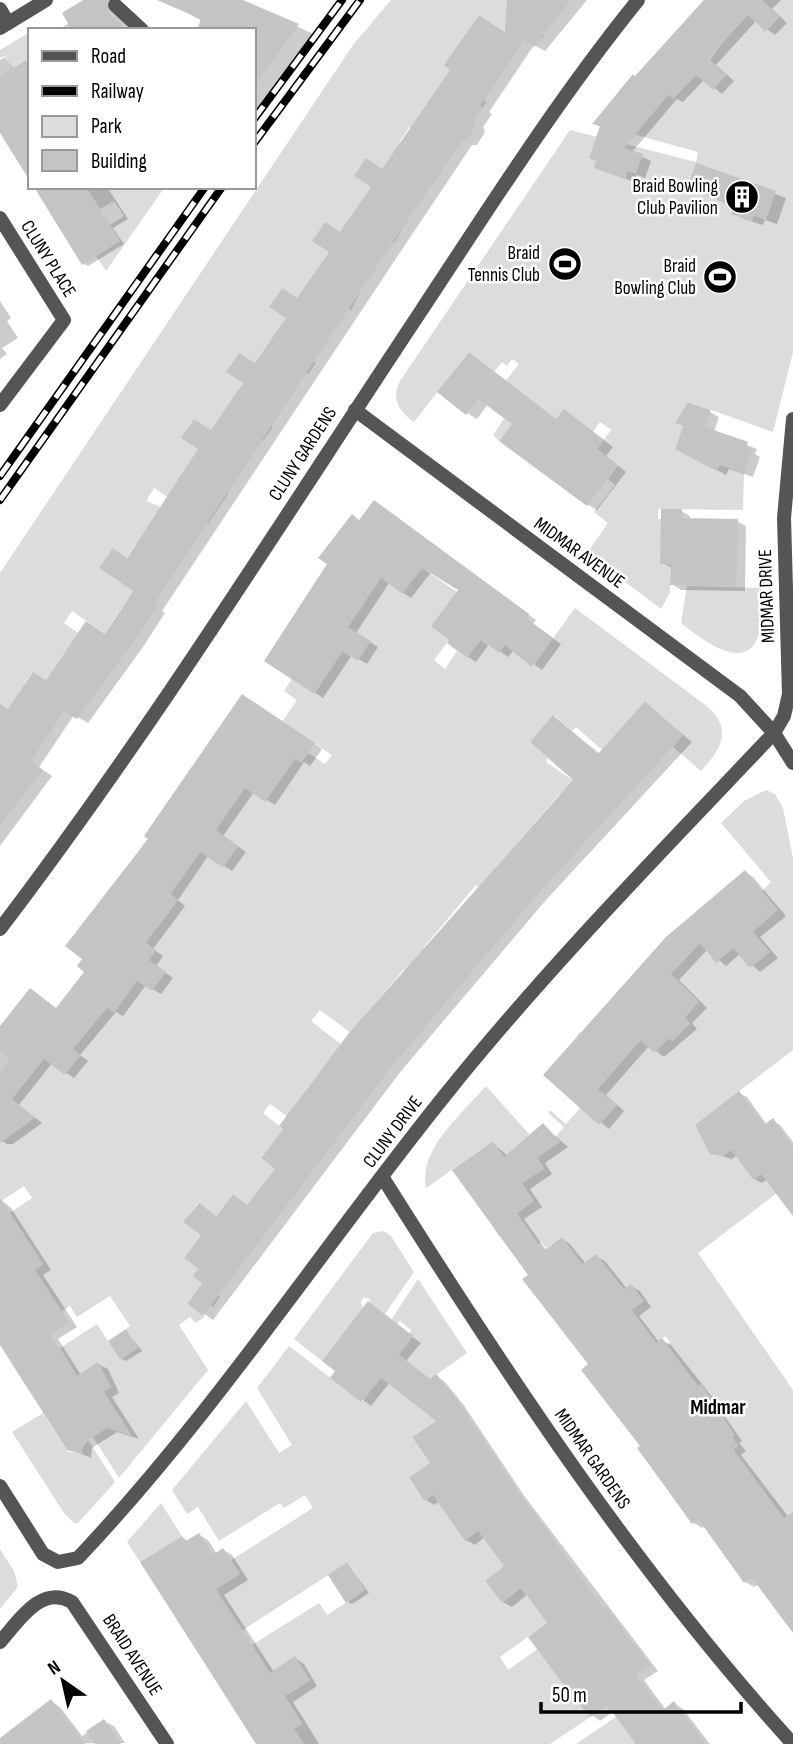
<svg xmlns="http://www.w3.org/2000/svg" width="793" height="1744" font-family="'Sofia Sans Condensed',sans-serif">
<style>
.green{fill:#dcdcdc}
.shadow{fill:#0003}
.building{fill:#c4c4c4}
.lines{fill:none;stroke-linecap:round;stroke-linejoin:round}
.service{stroke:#555;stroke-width:14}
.minor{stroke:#555;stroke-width:14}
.tertiary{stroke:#555;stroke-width:14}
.rail-casing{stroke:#000;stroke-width:8}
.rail{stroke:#fff;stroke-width:5;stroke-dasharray:16;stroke-linecap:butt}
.labels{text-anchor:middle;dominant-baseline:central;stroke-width:5;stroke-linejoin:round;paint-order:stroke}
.poi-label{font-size:19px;fill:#000;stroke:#fff;text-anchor:end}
.street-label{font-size:19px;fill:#000;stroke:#fff}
.neighbourhood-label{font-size:21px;font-weight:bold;fill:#000;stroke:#fff}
</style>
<rect width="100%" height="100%" fill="#fff"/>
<path class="green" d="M 391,0 L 507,0 L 510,7 L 545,34 L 541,39 L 523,27 L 516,39 L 479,15 L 470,29 L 481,90 L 476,97 L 486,101 L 483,107 L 439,87 L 421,135 L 409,127 L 399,143 L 441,172 L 436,180 L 395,152 L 382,171 L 366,159 L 372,186 L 360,204 L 401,231 L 394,243 L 353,216 L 340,235 L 325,222 L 313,241 L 330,250 L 318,269 L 358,296 L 351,310 L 310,282 L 297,301 L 282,288 L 270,306 L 287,316 L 275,335 L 316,363 L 308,374 L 267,347 L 255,365 L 239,353 L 227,372 L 244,381 L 232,400 L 273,427 L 263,441 L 222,414 L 210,432 L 194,419 L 182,438 L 199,447 L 187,467 L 228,494 L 208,524 L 154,488 L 146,501 L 161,507 L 125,560 L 100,568 L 116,580 L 121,574 L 157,599 L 154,604 L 133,591 L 110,625 L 126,648 L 72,611 L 64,623 L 78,633 L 46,680 L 33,672 L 25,683 L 64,710 L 61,715 L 42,702 L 28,722 L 0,705 L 0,573 L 353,45 Z
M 762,0 L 793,0 L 793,352 L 773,432 L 689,402 L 675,423 L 683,426 L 675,449 L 700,458 L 699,461 L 715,471 L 720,465 L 744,473 L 743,510 L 658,509 L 658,519 L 687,519 L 661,540 L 660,564 L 680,565 L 686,569 L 671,569 L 670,592 L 661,609 L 587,553 L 608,523 L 594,512 L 615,485 L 608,479 L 618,465 L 597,449 L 611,430 L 600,422 L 555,482 L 550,479 L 561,463 L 556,419 L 531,400 L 499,441 L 493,435 L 518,398 L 487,405 L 519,364 L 512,359 L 507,366 L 502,362 L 494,372 L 469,352 L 414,422 C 399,411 391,400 400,381 L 570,130 L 696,162 L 698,152 L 618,130 L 656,83 L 673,98 L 696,75 L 713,90 L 726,75 L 710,60 L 740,19 L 748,15 L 765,32 L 779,17 Z
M 30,32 L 30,68 L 15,73 L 4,56 L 0,58 L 0,50 Z
M 86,187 L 160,187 L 162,191 L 106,271 L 96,256 L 120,241 L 110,225 L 124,216 L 114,201 L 100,209 Z
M 334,543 L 396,576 L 390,585 L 402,594 L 422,568 L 457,592 L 449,640 L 434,660 L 445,669 L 457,651 L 467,658 L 479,639 L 499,653 L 515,632 L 522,658 L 533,666 L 575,608 L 708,707 C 733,730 721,749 701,771 L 673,747 L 683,735 L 645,701 L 602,750 L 576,727 L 572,731 L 554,715 L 530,742 L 548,758 L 546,762 L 571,779 L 610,814 L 578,812 L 559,795 L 497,866 L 528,906 L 526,908 L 497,903 L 476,885 L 424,947 L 445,966 L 425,987 L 404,969 L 351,1033 L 320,1010 L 311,1021 L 365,1063 L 334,1054 L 305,1091 L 348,1123 L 310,1133 L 270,1104 L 263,1113 L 283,1129 L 261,1158 L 300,1188 L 290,1201 L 269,1186 L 247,1205 L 233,1194 L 214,1218 L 198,1203 L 184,1222 L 202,1234 L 184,1258 L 198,1269 L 194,1276 L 220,1297 L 213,1307 L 194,1294 L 187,1304 L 205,1317 L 195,1323 L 190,1317 L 179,1325 L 208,1370 L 119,1478 L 93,1437 L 110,1426 L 122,1427 L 123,1421 L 118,1414 L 113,1414 L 96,1397 L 111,1387 L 96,1364 L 78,1378 L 60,1348 L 97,1324 L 120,1360 L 138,1348 L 126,1329 L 130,1326 L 110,1296 L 77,1317 L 70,1306 L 49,1320 L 29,1290 L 42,1281 L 35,1270 L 43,1264 L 10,1213 L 32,1198 L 24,1186 L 0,1202 L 0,1085 L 45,1057 L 65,1075 L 62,1041 L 77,1044 L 83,1037 L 89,1000 L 73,986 L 75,984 L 136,980 L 152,991 L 149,960 L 155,950 L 139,937 L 156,904 L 168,913 L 178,900 L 149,878 L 142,846 L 148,839 L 174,857 L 178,883 L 201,851 L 223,868 L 238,846 L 215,831 L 270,740 L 301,763 L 308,753 L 325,764 L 332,755 L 282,722 L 297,700 L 284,691 L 292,679 L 314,694 L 321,684 L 293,665 L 339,649 L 357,661 L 370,642 L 347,628 L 361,608 L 351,580 L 322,561 Z
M 687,586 L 761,588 C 761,601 763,618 760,631 C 748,678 699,637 681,623 Z
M 766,790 L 775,794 L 783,808 L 793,858 L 793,1050 L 707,1116 L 721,1157 L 731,1150 L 753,1180 L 793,1152 L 793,1181 L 698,1253 L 793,1390 L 793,1527 L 764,1532 L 733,1450 L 738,1446 L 732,1437 L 735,1435 L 684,1432 L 717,1407 L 701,1384 L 666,1409 L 667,1345 L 670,1342 L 665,1336 L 656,1343 L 653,1339 L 595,1338 L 643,1301 L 631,1284 L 605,1304 L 609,1271 L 596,1254 L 581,1265 L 562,1237 L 546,1248 L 541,1242 L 528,1252 L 522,1221 L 500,1237 L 494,1229 L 534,1201 L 521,1182 L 544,1168 L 530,1147 L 509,1164 L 493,1141 L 426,1188 C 418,1149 463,1113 486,1086 L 545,1152 L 560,1142 L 555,1137 L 564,1127 L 548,1113 L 550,1110 L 566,1124 L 581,1107 L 599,1125 L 617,1105 L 597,1090 L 614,1070 L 577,1036 L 580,1032 L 600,1049 L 639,1038 L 654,1053 L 669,1038 L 673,1041 L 690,1023 L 675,1008 L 696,1005 L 696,999 L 653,957 L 675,970 L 696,947 L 679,926 L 682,923 L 716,962 L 735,947 L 750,968 L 770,952 L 751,933 L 762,891 L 771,882 L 721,823 L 744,801 Z
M 383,1231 L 391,1236 L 414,1272 L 385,1314 L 371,1304 L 369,1298 L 363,1298 L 361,1302 L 363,1308 L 322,1361 L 294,1339 L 373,1233 Z
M 418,1279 L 467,1353 L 416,1389 L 446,1414 L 412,1437 L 432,1466 L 409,1479 L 424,1501 L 441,1489 L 486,1524 L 506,1568 L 485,1581 L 502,1603 L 517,1591 L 519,1586 L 547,1623 L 500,1657 L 508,1670 L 557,1635 L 595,1714 L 550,1744 L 304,1744 L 294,1729 L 302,1723 L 283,1694 L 289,1694 L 309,1681 L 295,1657 L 271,1675 L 252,1645 L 319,1603 L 327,1615 L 365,1590 L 347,1563 L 221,1644 L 216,1589 L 240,1574 L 231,1560 L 313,1508 L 305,1495 L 284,1508 L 280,1503 L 219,1541 L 198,1507 L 187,1514 L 172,1490 L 246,1401 L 279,1453 L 292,1445 L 257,1388 L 289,1346 L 362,1402 L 397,1357 L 411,1330 L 400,1321 L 397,1324 L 391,1320 Z
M 43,1413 L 68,1452 L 78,1453 L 88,1440 L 115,1482 L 78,1523 L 74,1523 L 64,1513 L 12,1432 Z
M 161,1503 L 182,1536 L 140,1562 L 127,1542 Z
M 0,1549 L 14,1571 L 18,1587 L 0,1609 Z
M 635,1704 L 636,1744 L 576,1744 Z"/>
<path class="shadow" d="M 86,0 L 119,0 L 134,30 L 59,29 L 70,23 Z
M 170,0 L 238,0 L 318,36 L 254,124 L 254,30 L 202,21 L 169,3 Z
M 509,0 L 587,0 L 545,51 L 534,45 L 489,112 L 492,114 L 483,127 L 485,132 L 477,145 L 472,145 L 403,248 L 162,611 L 165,613 L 143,647 L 88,723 L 74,715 L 39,767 L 52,776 L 0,846 L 0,708 L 8,711 L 106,635 L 135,590 L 128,559 L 383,171 L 507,34 Z
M 704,0 L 781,0 L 772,9 L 787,23 L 775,35 L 756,21 L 716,65 L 734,81 L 722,94 L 704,80 L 683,102 L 677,99 L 632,152 L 651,161 L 645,178 L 637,175 L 634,182 L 596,167 L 601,127 L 595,123 Z
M 4,57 L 17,73 L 0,130 L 0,60 Z
M 697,165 L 786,198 L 777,224 L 765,220 L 763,225 L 744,219 L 734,213 L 735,209 L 728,204 L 689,188 Z
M 36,187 L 107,187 L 128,219 L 113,228 L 124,244 L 88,266 L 84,264 Z
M 0,301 L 11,318 L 7,321 L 18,338 L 2,348 L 7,354 L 0,359 Z
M 478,360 L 557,420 L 574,417 L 613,447 L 606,456 L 626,472 L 597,510 L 588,505 L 514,424 L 488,404 L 477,419 L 467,413 Z
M 710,412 L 719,417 L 714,432 L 757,449 L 755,454 L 760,457 L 753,477 L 729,469 L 726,475 L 677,448 Z
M 375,502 L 536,620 L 533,624 L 561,644 L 542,670 L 514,650 L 508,657 L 489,644 L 476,662 L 468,657 L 461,589 L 432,571 L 411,598 L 389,583 L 356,633 L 378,647 L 367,664 L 352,655 L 323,698 L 267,661 Z
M 681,511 L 690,516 L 690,520 L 737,521 L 746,526 L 745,591 L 681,590 L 672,584 L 672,568 L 662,563 Z
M 251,701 L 322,749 L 310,766 L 304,762 L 275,805 L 254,792 L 223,836 L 246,852 L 232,871 L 208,856 L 178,900 L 185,906 L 153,949 L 163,956 L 156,966 L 173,978 L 161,994 L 146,985 L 123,1016 L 116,1012 L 80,1055 L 88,1061 L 74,1078 L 52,1063 L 19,1105 L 42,1123 L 13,1144 L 7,1144 L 0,1140 L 0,1030 L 57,1009 L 86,971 L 150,839 Z
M 645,703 L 692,742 L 546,900 L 401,1071 L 213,1320 L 204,1314 L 205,1283 L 217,1217 L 248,1206 L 575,780 L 554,717 L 600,754 Z
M 745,872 L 753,877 L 786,916 L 760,937 L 778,958 L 760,972 L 740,954 L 726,966 L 707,950 L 679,980 L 707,1008 L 692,1023 L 697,1029 L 664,1057 L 649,1046 L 606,1095 L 624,1111 L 609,1129 L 545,1075 Z
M 739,1093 L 747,1097 L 767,1125 L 773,1121 L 780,1125 L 793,1142 L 793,1213 L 767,1179 L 762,1183 L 754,1179 L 737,1155 L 732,1159 L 711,1153 Z
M 543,1125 L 568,1147 L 545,1163 L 552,1174 L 530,1189 L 542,1207 L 524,1219 L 546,1250 L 562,1239 L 570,1244 L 586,1264 L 596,1256 L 605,1261 L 627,1289 L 631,1286 L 640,1291 L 651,1307 L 639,1316 L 659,1342 L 662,1340 L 671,1345 L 725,1413 L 723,1414 L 742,1441 L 739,1443 L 746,1451 L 741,1455 L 793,1523 L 793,1630 L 759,1584 L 754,1587 L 745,1582 L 705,1526 L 702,1528 L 694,1523 L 530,1276 L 493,1143 L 508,1156 Z
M 0,1199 L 11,1208 L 51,1270 L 43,1275 L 77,1327 L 58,1339 L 81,1375 L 98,1364 L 108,1369 L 119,1393 L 112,1397 L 139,1439 L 117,1432 L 92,1448 L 91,1458 L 68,1448 L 0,1343 Z
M 375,1310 L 421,1343 L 406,1361 L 431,1380 L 436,1376 L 445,1382 L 463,1404 L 525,1497 L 658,1671 L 644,1680 L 666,1710 L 674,1704 L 683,1709 L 710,1744 L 638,1744 L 614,1711 L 600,1721 L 592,1715 L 549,1624 L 528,1594 L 512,1607 L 503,1602 L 506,1566 L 485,1537 L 475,1545 L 466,1540 L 440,1501 L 434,1505 L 425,1499 L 439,1421 L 390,1382 L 371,1406 L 332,1377 Z
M 126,1331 L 142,1351 L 126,1361 L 122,1359 Z
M 199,1535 L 208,1540 L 217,1554 L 223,1550 L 232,1555 L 248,1580 L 224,1595 L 274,1672 L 295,1658 L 304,1664 L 317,1686 L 293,1702 L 319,1744 L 258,1744 L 182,1538 L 189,1541 Z
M 347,1564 L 369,1593 L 352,1604 L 347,1601 Z
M 51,1701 L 60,1707 L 82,1736 L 104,1721 L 114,1726 L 125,1743 L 0,1744 L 0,1740 Z"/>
<path class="building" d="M 83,0 L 107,0 L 108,12 L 127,30 L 72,30 L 62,13 Z
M 157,0 L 243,0 L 299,24 L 254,86 L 254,30 L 197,30 L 201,19 Z
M 507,0 L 571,0 L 534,47 L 524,40 L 480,106 L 483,107 L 474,121 L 476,126 L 467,140 L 462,141 L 393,242 L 154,604 L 157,606 L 134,641 L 77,719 L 64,711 L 31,761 L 43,770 L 0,825 L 0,704 L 8,709 L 33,672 L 46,680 L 86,621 L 105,634 L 133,591 L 99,568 L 113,548 L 127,558 L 198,449 L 181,438 L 194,419 L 211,430 L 243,383 L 226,372 L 233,362 L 239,353 L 255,363 L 286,318 L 269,307 L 276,297 L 282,288 L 297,298 L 329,252 L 312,241 L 319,231 L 325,222 L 340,232 L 371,187 L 354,176 L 366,158 L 382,169 L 450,70 L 444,65 L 479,15 L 505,32 Z
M 704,0 L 762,0 L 779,18 L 765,32 L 748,15 L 708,59 L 726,75 L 713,90 L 696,75 L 673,99 L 669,94 L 624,148 L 643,154 L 636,174 L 628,171 L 625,179 L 594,168 L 596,161 L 589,158 L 600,126 L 592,124 L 633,74 L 635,76 Z
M 30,58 L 30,181 L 0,133 L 0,76 Z
M 696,163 L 776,191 L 766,220 L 754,216 L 752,221 L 731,214 L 733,208 L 726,206 L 727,203 L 687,188 Z
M 34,187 L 86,187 L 120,241 L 82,265 Z
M 469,352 L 556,419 L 564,409 L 604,440 L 597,449 L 618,465 L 587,506 L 499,441 L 512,424 L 478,399 L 466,415 L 437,392 Z
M 688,402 L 711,410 L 705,427 L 748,442 L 746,448 L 752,450 L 744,473 L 720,465 L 716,471 L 675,449 L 683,426 L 675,423 Z
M 374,500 L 529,614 L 526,618 L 553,638 L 532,667 L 505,645 L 499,653 L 481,640 L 467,658 L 447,643 L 449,640 L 431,626 L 458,590 L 422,568 L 402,594 L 381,578 L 348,627 L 371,641 L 357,661 L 343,651 L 314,694 L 264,661 L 327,564 L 318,558 L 352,514 L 359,520 Z
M 661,509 L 682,509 L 682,518 L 738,519 L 736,587 L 670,585 L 671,565 L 660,564 Z
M 242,694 L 315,743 L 301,763 L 295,759 L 265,802 L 245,788 L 216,830 L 238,846 L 223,868 L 200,852 L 171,894 L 178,900 L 146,943 L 156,950 L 149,960 L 166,972 L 152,991 L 137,981 L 114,1013 L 107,1008 L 73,1049 L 81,1055 L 65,1075 L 44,1059 L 12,1099 L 35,1118 L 0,1143 L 0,1072 L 10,1059 L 0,1051 L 0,1026 L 30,988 L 56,1008 L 84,972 L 77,966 L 82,959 L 65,946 L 148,839 L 144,836 Z
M 645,701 L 683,735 L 537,895 L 392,1066 L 203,1316 L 187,1304 L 202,1283 L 193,1276 L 198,1269 L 184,1258 L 201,1235 L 183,1222 L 199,1203 L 216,1216 L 233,1194 L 247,1205 L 275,1169 L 261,1158 L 283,1129 L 279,1126 L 349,1033 L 573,780 L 530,742 L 553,715 L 598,754 Z
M 745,870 L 778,910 L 753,932 L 770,952 L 750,968 L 733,948 L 716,963 L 700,943 L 671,974 L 699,1002 L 685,1018 L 690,1023 L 672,1041 L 669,1038 L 654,1053 L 641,1040 L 598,1089 L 617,1105 L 599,1125 L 543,1075 L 666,937 Z
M 739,1091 L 764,1125 L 773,1118 L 793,1147 L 793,1216 L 761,1174 L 753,1180 L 731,1150 L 724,1156 L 710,1154 L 695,1125 Z
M 543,1123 L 560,1142 L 537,1158 L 544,1169 L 522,1183 L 534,1201 L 517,1213 L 543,1251 L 562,1237 L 582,1264 L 596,1254 L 624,1289 L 631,1284 L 644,1301 L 632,1310 L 656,1343 L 662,1338 L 698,1386 L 701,1384 L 735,1435 L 732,1437 L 738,1446 L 733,1449 L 784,1518 L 793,1512 L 793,1633 L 752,1578 L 744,1583 L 699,1520 L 692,1524 L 674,1499 L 637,1448 L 640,1446 L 581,1370 L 588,1364 L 522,1279 L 528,1275 L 452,1170 L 493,1141 L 504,1157 Z
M 0,1198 L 43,1264 L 35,1270 L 69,1322 L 50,1334 L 77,1376 L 98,1362 L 111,1387 L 104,1392 L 132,1436 L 107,1428 L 83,1443 L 82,1454 L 67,1450 L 0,1345 Z
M 368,1301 L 413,1336 L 399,1355 L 430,1379 L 436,1374 L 455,1397 L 517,1490 L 604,1609 L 606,1607 L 650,1665 L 636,1675 L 663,1710 L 674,1701 L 706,1744 L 636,1744 L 607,1705 L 590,1717 L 572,1696 L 528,1637 L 547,1623 L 521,1588 L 502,1603 L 485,1581 L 504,1566 L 478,1531 L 465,1541 L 433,1495 L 424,1501 L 409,1478 L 430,1463 L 412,1437 L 436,1421 L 381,1378 L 361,1402 L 330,1378 L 335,1371 L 322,1361 Z
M 126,1329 L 138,1348 L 120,1360 L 108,1341 Z
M 199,1533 L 213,1555 L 223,1548 L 240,1574 L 216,1589 L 270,1673 L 295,1656 L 310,1680 L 285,1696 L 302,1724 L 294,1729 L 304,1744 L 256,1744 L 140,1562 L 182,1536 L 186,1541 Z
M 347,1562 L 365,1590 L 346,1603 L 328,1575 Z
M 51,1699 L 85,1744 L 0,1744 L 0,1738 Z
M 104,1719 L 121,1744 L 95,1744 L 86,1731 Z"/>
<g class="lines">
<path class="service" d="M 0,9 L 8,23"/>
<path class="minor" d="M 115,5 L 142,30
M 0,28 L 46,0
M 0,218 L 64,320 L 0,405
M 355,410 L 740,696 L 774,733 L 793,763
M 383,1178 C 507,1375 636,1571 793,1744
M 0,1486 L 43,1554 L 58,1562 L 78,1558 C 214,1414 322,1248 446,1094 C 548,967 662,851 774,733 L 784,716 L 789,694 L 784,518 L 793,419
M 0,1642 C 19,1621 41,1584 72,1602 L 167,1744"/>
<path class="tertiary" d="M 0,929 C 151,731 283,519 421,311 C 491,205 558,99 638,0"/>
<g class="rail-casing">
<path id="rail" d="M 254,119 L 342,0
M 254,143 L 360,0
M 0,476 L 205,187
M 0,500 L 222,187"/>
</g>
<use href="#rail" class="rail"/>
</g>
<defs>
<g id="building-disc" transform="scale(1.75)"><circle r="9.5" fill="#000" stroke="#fff"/><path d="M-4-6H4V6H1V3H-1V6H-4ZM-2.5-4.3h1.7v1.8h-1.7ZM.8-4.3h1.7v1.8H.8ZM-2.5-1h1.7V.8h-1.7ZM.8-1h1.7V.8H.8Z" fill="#fff"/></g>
<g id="stadium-disc" transform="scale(1.75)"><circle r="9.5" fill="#000" stroke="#fff"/><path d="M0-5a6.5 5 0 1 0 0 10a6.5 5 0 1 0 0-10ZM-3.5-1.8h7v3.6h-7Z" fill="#fff"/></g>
</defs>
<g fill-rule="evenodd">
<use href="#building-disc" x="742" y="197"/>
<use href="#stadium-disc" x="565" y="264"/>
<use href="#stadium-disc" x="720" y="277"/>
</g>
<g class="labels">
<g class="poi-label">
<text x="718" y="186">Braid Bowling<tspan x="718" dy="22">Club Pavilion</tspan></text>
<text x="540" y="253">Braid<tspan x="540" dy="22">Tennis Club</tspan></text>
<text x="696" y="266">Braid<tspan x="696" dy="22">Bowling Club</tspan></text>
</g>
<g class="street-label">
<text transform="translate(48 259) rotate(58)">CLUNY PLACE</text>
<text transform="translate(303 454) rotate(-57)">CLUNY GARDENS</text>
<text transform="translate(579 553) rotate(36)">MIDMAR AVENUE</text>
<text transform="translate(767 596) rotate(-92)">MIDMAR DRIVE</text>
<text transform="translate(393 1132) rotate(-53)">CLUNY DRIVE</text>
<text transform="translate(592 1459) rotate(55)">MIDMAR GARDENS</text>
<text transform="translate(132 1655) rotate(57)">BRAID AVENUE</text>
</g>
<g class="neighbourhood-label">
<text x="718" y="1407">Midmar</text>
</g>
</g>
<rect x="28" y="28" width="228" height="161" fill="#ffffff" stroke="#999999" stroke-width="2"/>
<rect x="42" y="51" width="35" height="10" fill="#555555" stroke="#999999" stroke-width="2"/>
<text x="91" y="63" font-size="21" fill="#000000">Road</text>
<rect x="42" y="86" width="35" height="10" fill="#000000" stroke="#999999" stroke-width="2"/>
<text x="91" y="98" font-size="21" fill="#000000">Railway</text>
<rect x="42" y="116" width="35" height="21" fill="#dcdcdc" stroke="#999999" stroke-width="2"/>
<text x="91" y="133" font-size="21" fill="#000000">Park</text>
<rect x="42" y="150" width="35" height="21" fill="#c4c4c4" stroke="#999999" stroke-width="2"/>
<text x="91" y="168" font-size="21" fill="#000000">Building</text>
<g transform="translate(63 1681) rotate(326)" stroke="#ffffff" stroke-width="5" paint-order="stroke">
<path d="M0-5L12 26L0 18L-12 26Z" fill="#000000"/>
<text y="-10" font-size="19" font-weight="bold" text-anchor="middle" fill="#000000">N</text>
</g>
<path d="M541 1702v10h200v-10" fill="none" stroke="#000000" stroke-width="3.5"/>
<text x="552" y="1702" font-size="21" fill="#000000" stroke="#ffffff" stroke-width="5" paint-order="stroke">50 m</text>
</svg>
